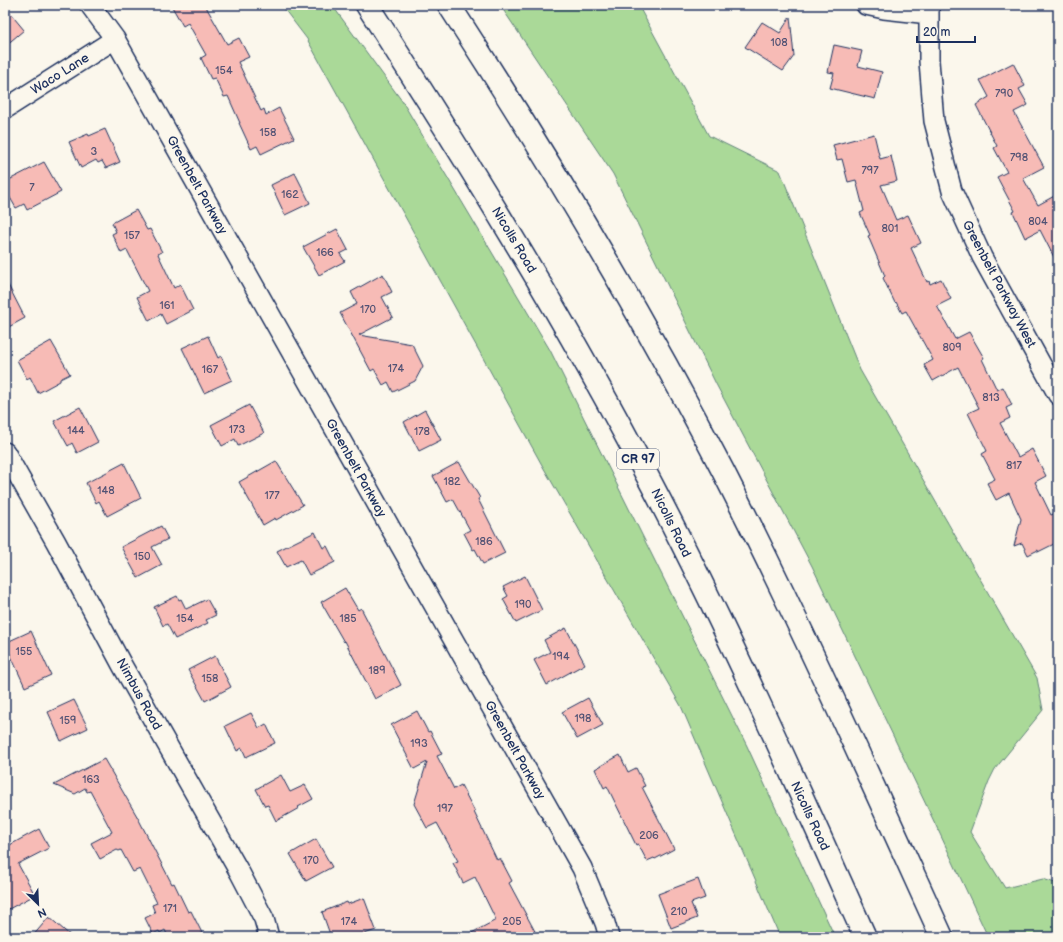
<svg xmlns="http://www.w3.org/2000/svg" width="1063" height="942" font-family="'Balsamiq Sans',sans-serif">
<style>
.green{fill:#aad998;stroke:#62847b}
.building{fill:#f7bbb6;stroke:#1b2f5e}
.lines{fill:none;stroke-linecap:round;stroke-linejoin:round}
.minor-casing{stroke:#1b2f5e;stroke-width:22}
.highway-casing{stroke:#1b2f5e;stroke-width:25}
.minor{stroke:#fbf7ec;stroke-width:19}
.highway{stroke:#fbf7ec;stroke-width:22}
.labels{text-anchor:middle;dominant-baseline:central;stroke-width:3.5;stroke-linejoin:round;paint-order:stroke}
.number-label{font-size:11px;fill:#525274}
.shield{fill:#fbf7ec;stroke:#5e6b89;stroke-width:1}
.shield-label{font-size:12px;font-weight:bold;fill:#1b2f5e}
.street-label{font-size:13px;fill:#1b2f5e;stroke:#fbf7ec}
</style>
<rect width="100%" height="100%" fill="#fbf7ec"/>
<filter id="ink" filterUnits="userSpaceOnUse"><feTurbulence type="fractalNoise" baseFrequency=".025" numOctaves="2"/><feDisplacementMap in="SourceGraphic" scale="8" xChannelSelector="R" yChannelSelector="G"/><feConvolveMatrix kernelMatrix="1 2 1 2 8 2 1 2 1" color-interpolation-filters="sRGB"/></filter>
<g filter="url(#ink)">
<path class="green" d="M 281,5 L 332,5 L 402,101 L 550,350 L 747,746 L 835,937 L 780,937 L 681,706 L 542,465 L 307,39 Z
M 500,5 L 638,5 L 709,136 L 780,171 L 860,370 L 1037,678 L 1043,710 L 995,769 L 989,781 L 970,832 L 1005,888 L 1043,879 L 1058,884 L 1058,937 L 988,937 L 940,834 L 812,566 L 716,384 L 613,174 Z"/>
<path class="building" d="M 171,5 L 205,5 L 227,44 L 239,38 L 249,57 L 238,62 L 261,111 L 264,109 L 266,115 L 279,108 L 294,138 L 261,154 L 257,146 L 251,149 L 239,123 L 240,123 L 228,96 L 224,97 L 215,78 L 211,79 L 201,58 L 206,55 L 188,23 L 183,26 Z
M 5,7 L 24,30 L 5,46 Z
M 790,17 L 794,56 L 783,71 L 745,47 L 762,22 L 780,33 Z
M 834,45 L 862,51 L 858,66 L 882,72 L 875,99 L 830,88 L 834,73 L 828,72 Z
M 1013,63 L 1025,86 L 1019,89 L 1028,105 L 1014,112 L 1044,167 L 1023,178 L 1038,205 L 1058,194 L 1058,265 L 1040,230 L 1025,238 L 1013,212 L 1015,211 L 997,177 L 1007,172 L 994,148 L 997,146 L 976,105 L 989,97 L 980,80 Z
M 105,129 L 120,162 L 106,168 L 102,161 L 98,163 L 96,160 L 81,168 L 69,142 L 88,134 L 89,136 Z
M 874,134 L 880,159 L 891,156 L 897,181 L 881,185 L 896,220 L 908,215 L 921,243 L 911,248 L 927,282 L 929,281 L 930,284 L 941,279 L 951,299 L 937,306 L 955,339 L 969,332 L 984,358 L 982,359 L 997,390 L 1003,387 L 1012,405 L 1006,408 L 1010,418 L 1000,423 L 1018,457 L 1032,449 L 1046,476 L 1035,482 L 1051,515 L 1058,512 L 1058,542 L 1038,552 L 1038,550 L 1028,555 L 1022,543 L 1014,546 L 1021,519 L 1009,493 L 996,500 L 987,483 L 995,479 L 982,454 L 987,451 L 968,413 L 979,408 L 958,367 L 933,381 L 924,365 L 933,360 L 906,311 L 902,313 L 896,302 L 895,303 L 883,278 L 885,276 L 868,236 L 870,235 L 860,213 L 864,211 L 856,180 L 848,182 L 842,159 L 837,160 L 833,145 Z
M 44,162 L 61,192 L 27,210 L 24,204 L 16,208 L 5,189 L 5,182 Z
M 295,173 L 310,203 L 285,215 L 271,185 Z
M 136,210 L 147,230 L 150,229 L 162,252 L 158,254 L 174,288 L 180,284 L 193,310 L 166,324 L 161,314 L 149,321 L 137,297 L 148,291 L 127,250 L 121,253 L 112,234 L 116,232 L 112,223 Z
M 337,229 L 348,250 L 340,254 L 345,261 L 319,275 L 303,247 Z
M 383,274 L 392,292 L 382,297 L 393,317 L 359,335 L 412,344 L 423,366 L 415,381 L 393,392 L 388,382 L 383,385 L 374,369 L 371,371 L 340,313 L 357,304 L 351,292 Z
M 5,279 L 25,318 L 5,329 Z
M 208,336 L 218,358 L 221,356 L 232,380 L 204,393 L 182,348 Z
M 51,341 L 70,374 L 60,379 L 60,381 L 38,393 L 30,377 L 27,379 L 17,360 Z
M 249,405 L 264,433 L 238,446 L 235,439 L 222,446 L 211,425 Z
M 80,407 L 98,442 L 77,453 L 72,443 L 68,446 L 54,421 Z
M 425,410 L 441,440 L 419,451 L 404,422 Z
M 276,461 L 303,505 L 276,520 L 275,518 L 263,525 L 239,482 Z
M 459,462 L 480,498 L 478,499 L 505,553 L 483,564 L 475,549 L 473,550 L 464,533 L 470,530 L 453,499 L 447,502 L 433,476 Z
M 124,463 L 141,498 L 107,516 L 99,501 L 96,503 L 86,483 Z
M 161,526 L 168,539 L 152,547 L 162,565 L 138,578 L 121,547 Z
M 315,532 L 323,548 L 327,546 L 335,562 L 309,575 L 301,560 L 286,567 L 277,551 Z
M 525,576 L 542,610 L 516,623 L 503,599 L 508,596 L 503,587 Z
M 345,588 L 358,610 L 361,608 L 401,685 L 375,699 L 345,641 L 344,642 L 321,602 Z
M 177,596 L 179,600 L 181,599 L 186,609 L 207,599 L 216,615 L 206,620 L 208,623 L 175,639 L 167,624 L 163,626 L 154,607 Z
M 566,628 L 585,664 L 547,685 L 534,660 L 550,652 L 544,640 Z
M 31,631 L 51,675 L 25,687 L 5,643 Z
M 215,656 L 231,687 L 205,701 L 188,670 Z
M 588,698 L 603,725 L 577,739 L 562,712 Z
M 74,700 L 88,728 L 61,741 L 48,712 Z
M 417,711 L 428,732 L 430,731 L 442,754 L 437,756 L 454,789 L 461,785 L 475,812 L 474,812 L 497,860 L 500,858 L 512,881 L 509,883 L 538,937 L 464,937 L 496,920 L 475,877 L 463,883 L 453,863 L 458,861 L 437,823 L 427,828 L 414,804 L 427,762 L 414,769 L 391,725 Z
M 251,713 L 259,728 L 266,724 L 275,743 L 246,757 L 242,748 L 237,751 L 225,726 Z
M 620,755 L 628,772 L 636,768 L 645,786 L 642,787 L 674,849 L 655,859 L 654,858 L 647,861 L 638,844 L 636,845 L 607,786 L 604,788 L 595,769 Z
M 104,759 L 138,818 L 172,884 L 174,883 L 188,912 L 191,911 L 202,933 L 193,937 L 168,937 L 165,930 L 160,933 L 159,931 L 153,934 L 145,918 L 155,913 L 152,905 L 157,903 L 140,869 L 133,872 L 121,850 L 119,851 L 117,850 L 100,859 L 91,843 L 112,832 L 90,791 L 87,792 L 85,788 L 75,794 L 54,785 Z
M 281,775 L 290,792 L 305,785 L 313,799 L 298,807 L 299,808 L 276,821 L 268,805 L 265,806 L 256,789 Z
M 39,829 L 49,848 L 18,864 L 35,895 L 5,911 L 5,839 L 8,846 Z
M 316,839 L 332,867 L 306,881 L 290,854 Z
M 698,879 L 705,898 L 691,903 L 697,918 L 671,928 L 658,894 Z
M 364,898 L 376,930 L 356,937 L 331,937 L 322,912 L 347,902 L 348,904 Z
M 49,917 L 72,937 L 32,937 Z"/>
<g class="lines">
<g class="minor-casing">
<path id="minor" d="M 90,5 L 115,39 L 582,868 L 605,923 L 609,937
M 866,5 L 884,9 L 929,14
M 929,5 L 929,61 L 934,121 L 952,191 L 982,257 L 1058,395
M 5,109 L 115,39
M 5,452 L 56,542 L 122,665 L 240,873 L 264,919 L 269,937"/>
</g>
<g class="highway-casing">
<path id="highway" d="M 367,5 C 468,162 566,320 652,485 C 729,632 797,785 865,937
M 449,5 C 547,156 640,311 723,471 C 801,624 871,781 942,937"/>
</g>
<use href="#minor" class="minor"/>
<use href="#highway" class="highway"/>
</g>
</g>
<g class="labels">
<g class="number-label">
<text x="779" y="42">108</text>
<text x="224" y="70">154</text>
<text x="1004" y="93">790</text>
<text x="268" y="132">158</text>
<text x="94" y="151">3</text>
<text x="1019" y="157">798</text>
<text x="870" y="170">797</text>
<text x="32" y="187">7</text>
<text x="290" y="194">162</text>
<text x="1038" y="221">804</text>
<text x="890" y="228">801</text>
<text x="132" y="235">157</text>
<text x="325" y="252">166</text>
<text x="167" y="305">161</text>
<text x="368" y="309">170</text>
<text x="952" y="347">809</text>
<text x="396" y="368">174</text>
<text x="210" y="369">167</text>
<text x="991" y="397">813</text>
<text x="237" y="429">173</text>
<text x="76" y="430">144</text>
<text x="422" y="431">178</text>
<text x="1014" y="465">817</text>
<text x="452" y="481">182</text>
<text x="106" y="490">148</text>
<text x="272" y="495">177</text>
<text x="484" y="541">186</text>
<text x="142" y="556">150</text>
<text x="523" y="604">190</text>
<text x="185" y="618">154</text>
<text x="348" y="618">185</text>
<text x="24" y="651">155</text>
<text x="561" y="656">194</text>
<text x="377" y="670">189</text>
<text x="210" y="678">158</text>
<text x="583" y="718">198</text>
<text x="68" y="720">159</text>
<text x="419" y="743">193</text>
<text x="91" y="779">163</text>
<text x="445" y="808">197</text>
<text x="649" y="835">206</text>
<text x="311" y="860">170</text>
<text x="170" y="908">171</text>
<text x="679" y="911">210</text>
<text x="349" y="921">174</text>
<text x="512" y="921">205</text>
</g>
<rect class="shield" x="617" y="449" width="42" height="20" rx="3"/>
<g class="shield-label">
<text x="638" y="459">CR 97</text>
</g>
<g class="street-label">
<text transform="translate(60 74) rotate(-32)">Waco Lane</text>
<text transform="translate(197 185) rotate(61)">Greenbelt Parkway</text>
<text transform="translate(514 240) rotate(59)">Nicolls Road</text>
<text transform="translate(999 284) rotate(62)">Greenbelt Parkway West</text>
<text transform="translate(356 468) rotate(61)">Greenbelt Parkway</text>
<text transform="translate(671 523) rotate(64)">Nicolls Road</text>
<text transform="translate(139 694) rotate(61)">Nimbus Road</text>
<text transform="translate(515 750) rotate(61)">Greenbelt Parkway</text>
<text transform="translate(810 816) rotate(65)">Nicolls Road</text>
</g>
</g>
<rect width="1063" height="942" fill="none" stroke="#fbf7ec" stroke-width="20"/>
<rect x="10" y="10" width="1043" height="922" fill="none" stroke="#1b2f5e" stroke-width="1.5" filter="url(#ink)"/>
<g transform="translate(38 904) rotate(156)" stroke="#fbf7ec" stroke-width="3" paint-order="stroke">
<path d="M0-3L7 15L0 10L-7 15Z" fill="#1b2f5e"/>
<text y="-6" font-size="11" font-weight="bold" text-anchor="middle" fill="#1b2f5e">N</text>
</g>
<path d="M917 36v6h58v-6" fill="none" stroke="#1b2f5e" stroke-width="2"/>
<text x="923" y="36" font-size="12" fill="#1b2f5e" stroke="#fbf7ec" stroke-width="3" paint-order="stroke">20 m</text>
</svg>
